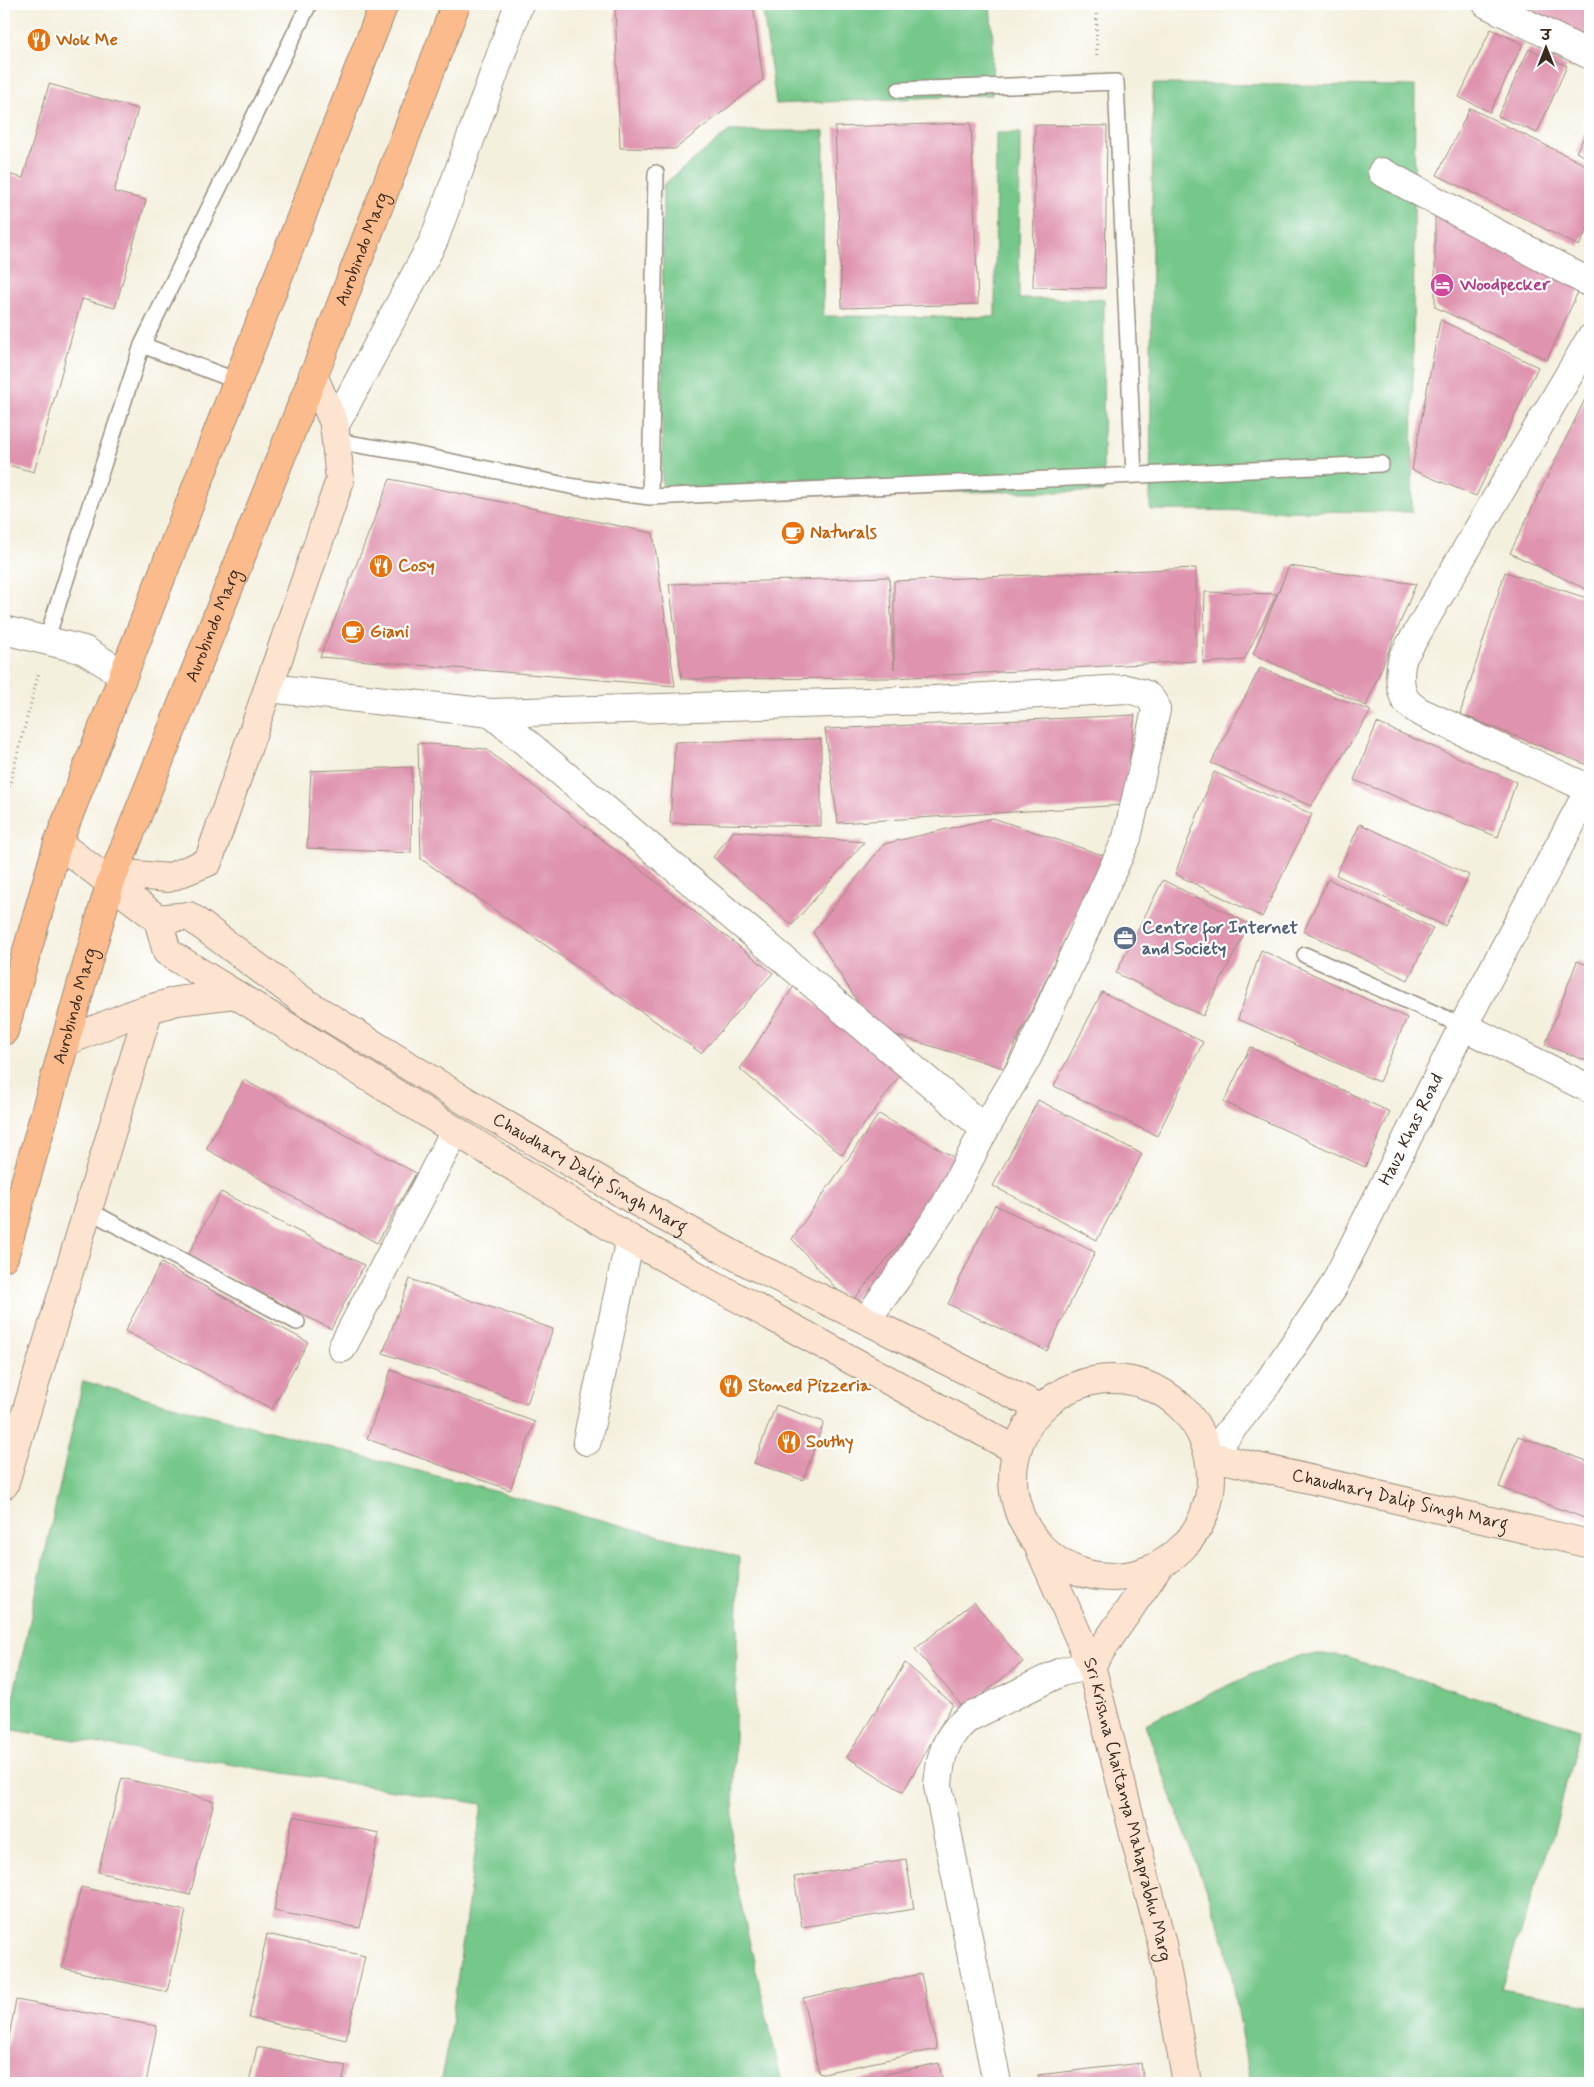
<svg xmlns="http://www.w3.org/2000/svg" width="1594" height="2087" font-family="Mynerve,'Playpen Sans Deva',sans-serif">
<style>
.green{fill:#75c78a;stroke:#587854}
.building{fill:#df93ae}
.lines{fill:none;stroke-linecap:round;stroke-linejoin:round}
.lane-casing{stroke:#988d7e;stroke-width:18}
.street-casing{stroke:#988d7e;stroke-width:30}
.secondary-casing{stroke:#988d7e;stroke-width:30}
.highway-casing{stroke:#988d7e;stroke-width:30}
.path{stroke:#988d7e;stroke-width:3;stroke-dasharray:1 4;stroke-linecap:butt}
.lane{stroke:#fff;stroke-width:15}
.street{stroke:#fff;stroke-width:28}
.secondary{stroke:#fde4d1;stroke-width:28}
.highway{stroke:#fbbb8c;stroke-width:28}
.labels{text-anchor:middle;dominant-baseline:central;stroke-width:4.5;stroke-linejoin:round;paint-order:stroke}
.food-label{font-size:18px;font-weight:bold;fill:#c56008;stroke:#fff;text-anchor:start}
.street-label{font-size:18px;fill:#3b2a1e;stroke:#fff}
.hotel-label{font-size:18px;font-weight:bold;fill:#b23c85;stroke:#fff;text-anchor:start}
.service-label{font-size:18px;font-weight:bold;fill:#4e5e75;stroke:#fff;text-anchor:start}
</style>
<rect width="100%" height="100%" fill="#fff"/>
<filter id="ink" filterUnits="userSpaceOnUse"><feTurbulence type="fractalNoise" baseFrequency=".02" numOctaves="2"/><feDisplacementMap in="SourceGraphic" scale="10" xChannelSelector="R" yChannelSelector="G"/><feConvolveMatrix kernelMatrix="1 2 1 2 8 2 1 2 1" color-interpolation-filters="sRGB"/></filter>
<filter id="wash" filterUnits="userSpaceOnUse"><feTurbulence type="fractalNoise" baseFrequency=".0096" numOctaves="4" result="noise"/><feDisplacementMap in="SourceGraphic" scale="20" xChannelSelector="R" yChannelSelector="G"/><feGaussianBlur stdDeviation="1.12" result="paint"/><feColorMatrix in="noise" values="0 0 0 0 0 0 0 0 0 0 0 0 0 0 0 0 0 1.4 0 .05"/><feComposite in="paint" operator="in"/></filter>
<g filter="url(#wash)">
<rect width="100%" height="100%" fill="#f4f0de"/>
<path class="green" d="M 762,4 L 990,4 L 993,40 L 992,95 L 776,104 Z
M 1153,84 L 1415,86 L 1412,512 L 1150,510 Z
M 729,131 L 824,131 L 823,316 L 995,317 L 996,133 L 1020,133 L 1019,299 L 1104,299 L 1103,492 L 662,491 L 663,185 Z
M 83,1381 L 739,1557 L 732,1865 L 782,2083 L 440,2083 L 449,2038 L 482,1804 L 6,1729 Z
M 1302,1655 L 1338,1655 L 1580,1729 L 1553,1836 L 1501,1989 L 1590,2005 L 1590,2083 L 1251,2083 L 1226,1945 L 1145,1724 L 1264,1669 Z"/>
<g id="blocks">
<path class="building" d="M 615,4 L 753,4 L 763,80 L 675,149 L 620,148 Z
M 1521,4 L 1590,4 L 1590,41 Z
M 1491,29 L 1523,44 L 1490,112 L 1459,97 Z
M 1529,49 L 1567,66 L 1537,133 L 1498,116 Z
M 49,84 L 138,109 L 114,192 L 146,200 L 115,308 L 82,299 L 34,472 L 4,464 L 4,173 L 23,178 Z
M 1470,108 L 1590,167 L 1590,223 L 1579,246 L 1437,175 Z
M 971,123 L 978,304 L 842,308 L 835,127 Z
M 1035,125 L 1107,126 L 1105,288 L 1033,287 Z
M 1590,126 L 1590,159 L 1576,152 Z
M 1435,214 L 1583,281 L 1547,360 L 1435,307 Z
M 1440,320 L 1538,367 L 1476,496 L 1412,470 Z
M 1590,389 L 1590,591 L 1510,553 Z
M 390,479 L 653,533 L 675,686 L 320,657 Z
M 1289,566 L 1416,584 L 1366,706 L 1253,654 Z
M 1196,568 L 1196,661 L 894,678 L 682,679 L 669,584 L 889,577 L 894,669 L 894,581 Z
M 1505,572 L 1590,599 L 1590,766 L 1460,714 Z
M 1205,592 L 1277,594 L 1244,660 L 1203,663 Z
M 1260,668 L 1371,711 L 1311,806 L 1211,763 Z
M 1135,715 L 1124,805 L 838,823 L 825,729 Z
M 1377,723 L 1516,782 L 1498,837 L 1354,780 Z
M 821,739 L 821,826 L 670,823 L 675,742 Z
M 418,743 L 486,749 L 773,973 L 701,1053 L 421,859 Z
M 412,767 L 411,853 L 307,848 L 311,771 Z
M 1214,772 L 1312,814 L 1262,917 L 1175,874 Z
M 993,818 L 1105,856 L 1004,1068 L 875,1029 L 813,932 L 884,844 Z
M 1360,824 L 1469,875 L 1445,926 L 1336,875 Z
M 734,831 L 864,842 L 792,925 L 713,857 Z
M 1328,879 L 1433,928 L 1408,980 L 1304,931 Z
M 1163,880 L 1249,924 L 1203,1016 L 1116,973 Z
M 1261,950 L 1407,1018 L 1379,1082 L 1238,1019 Z
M 1577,961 L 1590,966 L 1590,1062 L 1545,1045 Z
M 794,986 L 901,1074 L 842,1155 L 740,1069 Z
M 1102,992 L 1203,1042 L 1157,1136 L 1054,1086 Z
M 1250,1047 L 1390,1112 L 1365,1167 L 1224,1102 Z
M 244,1080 L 416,1173 L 377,1243 L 206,1149 Z
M 1038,1100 L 1142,1154 L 1097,1240 L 993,1186 Z
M 879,1114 L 965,1164 L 850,1304 L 792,1239 Z
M 221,1192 L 364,1265 L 331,1329 L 188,1255 Z
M 995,1205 L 1095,1252 L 1047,1351 L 948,1304 Z
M 161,1263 L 308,1342 L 272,1409 L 125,1331 Z
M 410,1279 L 553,1329 L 527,1404 L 383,1353 Z
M 391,1370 L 535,1422 L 510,1490 L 367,1439 Z
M 776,1405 L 824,1422 L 803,1480 L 754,1463 Z
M 1518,1436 L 1590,1462 L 1590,1520 L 1499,1487 Z
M 974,1602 L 1023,1662 L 964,1709 L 915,1649 Z
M 905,1663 L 953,1704 L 903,1792 L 847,1757 Z
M 122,1778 L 214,1801 L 190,1895 L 98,1872 Z
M 293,1816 L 379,1833 L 360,1928 L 274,1911 Z
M 906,1859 L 914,1909 L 802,1927 L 794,1877 Z
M 81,1887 L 186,1911 L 167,1992 L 62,1968 Z
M 267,1934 L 365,1956 L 346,2040 L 249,2018 Z
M 921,1974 L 937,2049 L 819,2074 L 803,1998 Z
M 16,2000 L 157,2026 L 146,2083 L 4,2083 L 4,2063 Z
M 257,2047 L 346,2066 L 342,2083 L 249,2083 Z
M 939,2063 L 943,2083 L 848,2083 L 848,2082 Z
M 1141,2063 L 1144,2083 L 1039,2083 L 1038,2075 Z"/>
</g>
</g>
<g filter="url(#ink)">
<use href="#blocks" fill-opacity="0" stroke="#988d7e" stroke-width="1"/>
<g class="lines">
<g class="lane-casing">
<path id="lane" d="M 899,90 L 1116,82 L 1134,475
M 142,345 L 237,381
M 335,441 L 414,454 L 575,487 L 650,497 L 1381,464
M 650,497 L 656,173
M 46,641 L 142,345 L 309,4
M 1305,955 L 1463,1026
M 88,1210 L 297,1322"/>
</g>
<g class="street-casing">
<g id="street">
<path d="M 1487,4 L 1590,55"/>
<path d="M 1382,172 L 1590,283"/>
<path d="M 1590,339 L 1403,657 C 1399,670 1399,686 1405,699 C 1408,704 1416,709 1420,712 L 1590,789"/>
<path d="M 334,427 L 434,240 L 519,4"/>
<path d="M 4,630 L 84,650 L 123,674"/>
<path d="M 269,688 L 491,713 L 934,700 L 1126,689 C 1141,692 1152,694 1156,710 L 1127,838 L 1027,1058 L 985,1129 L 946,1204 L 897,1278 L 866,1320"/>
<path d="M 491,713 L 985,1129"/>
<path d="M 1463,1026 L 1590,1089"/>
<path d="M 342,1348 L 455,1131"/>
<path d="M 587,1441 L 630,1239"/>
<path id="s1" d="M 1210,1456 L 1265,1387 L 1333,1287 L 1463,1026 L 1590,788"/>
<path d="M 997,2083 L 938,1786 C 940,1757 945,1734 970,1717 L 1061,1672 L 1091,1665"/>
</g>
</g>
<g class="secondary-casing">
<g id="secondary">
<path d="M 58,843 L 158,919 L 167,952 L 630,1239 L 1016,1450"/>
<path d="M 114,873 L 168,878 L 208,862 L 340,480 L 334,423 L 313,375"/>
<path id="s2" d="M 158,919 L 189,916 L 306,1003 L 469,1103 L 637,1202 L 752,1265 L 866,1320 L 1040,1408"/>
<path d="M 65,1042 L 135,1013 L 177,1001 L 235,994"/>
<circle cx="1112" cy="1478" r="99"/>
<path id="s3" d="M 1210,1456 L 1590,1544"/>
<path d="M 4,1485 L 149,1009"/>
<path id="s4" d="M 1039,1547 L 1091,1665 L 1162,1944 L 1187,2083"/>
<path d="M 1091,1665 L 1159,1566"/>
</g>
</g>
<g class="highway-casing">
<g id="highway">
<path d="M 4,1031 L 58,843 L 384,4"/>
<path id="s5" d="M 4,1257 L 110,884 L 321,357 L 456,4"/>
</g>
</g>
<path class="path" d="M 1096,4 L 1097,57
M 4,806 L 39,672"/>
<use href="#lane" class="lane"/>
<use href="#street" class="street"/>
<use href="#secondary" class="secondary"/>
<use href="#highway" class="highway"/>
</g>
</g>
<defs>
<g id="restaurant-disc" transform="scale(1.25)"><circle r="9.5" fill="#e8710a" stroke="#fff"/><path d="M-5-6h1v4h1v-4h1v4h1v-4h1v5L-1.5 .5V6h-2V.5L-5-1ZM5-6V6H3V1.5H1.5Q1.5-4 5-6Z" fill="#fff"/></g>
<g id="hotel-disc" transform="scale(1.25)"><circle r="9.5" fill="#d1479c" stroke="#fff"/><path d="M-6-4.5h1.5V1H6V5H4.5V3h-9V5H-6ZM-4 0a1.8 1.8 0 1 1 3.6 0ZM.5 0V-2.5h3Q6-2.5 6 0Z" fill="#fff"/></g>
<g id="cafe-disc" transform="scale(1.25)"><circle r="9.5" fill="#e8710a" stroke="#fff"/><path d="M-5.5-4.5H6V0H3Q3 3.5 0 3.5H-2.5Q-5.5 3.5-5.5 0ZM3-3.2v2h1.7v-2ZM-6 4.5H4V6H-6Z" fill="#fff"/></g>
<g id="office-disc" transform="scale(1.25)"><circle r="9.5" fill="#5c6f8a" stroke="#fff"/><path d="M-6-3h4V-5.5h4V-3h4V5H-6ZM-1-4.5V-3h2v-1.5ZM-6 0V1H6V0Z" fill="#fff"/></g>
</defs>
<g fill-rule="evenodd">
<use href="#restaurant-disc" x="39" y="40"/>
<use href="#hotel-disc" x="1442" y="285"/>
<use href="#cafe-disc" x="793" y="533"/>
<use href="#restaurant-disc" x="381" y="566"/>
<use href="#cafe-disc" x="353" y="632"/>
<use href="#office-disc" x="1125" y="938"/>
<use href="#restaurant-disc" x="731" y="1386"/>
<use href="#restaurant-disc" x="789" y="1442"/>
</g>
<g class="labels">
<g class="food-label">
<text x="56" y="40">Wok Me</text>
<text x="810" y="533">Naturals</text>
<text x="398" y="566">Cosy</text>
<text x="370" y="632">Giani</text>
<text x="748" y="1386">Stoned Pizzeria</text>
<text x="806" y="1442">Southy</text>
</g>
<g class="street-label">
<text stroke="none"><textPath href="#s5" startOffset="1071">Aurobindo Marg</textPath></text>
<text stroke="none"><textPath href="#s5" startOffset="666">Aurobindo Marg</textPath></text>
<text stroke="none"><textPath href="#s5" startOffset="261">Aurobindo Marg</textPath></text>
<text stroke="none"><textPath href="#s1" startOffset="385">Hauz Khas Road</textPath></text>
<text stroke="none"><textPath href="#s2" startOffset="508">Chaudhary Dalip Singh Marg</textPath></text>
<text stroke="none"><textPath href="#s3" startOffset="195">Chaudhary Dalip Singh Marg</textPath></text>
<text stroke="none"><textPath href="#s4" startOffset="278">Sri Krishna Chaitanya Mahaprabhu Marg</textPath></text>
</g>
<g class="hotel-label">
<text x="1460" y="285">Woodpecker</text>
</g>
<g class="service-label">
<text x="1142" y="928">Centre for Internet<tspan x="1142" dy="21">and Society</tspan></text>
</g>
</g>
<rect width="1594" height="2087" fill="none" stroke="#fff" stroke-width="20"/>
<g transform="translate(1546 48)" stroke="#ffffff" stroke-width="4" paint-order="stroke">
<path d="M0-4L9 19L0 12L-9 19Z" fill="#3b2a1e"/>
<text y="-8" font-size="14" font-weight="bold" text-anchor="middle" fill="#3b2a1e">उ</text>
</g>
</svg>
